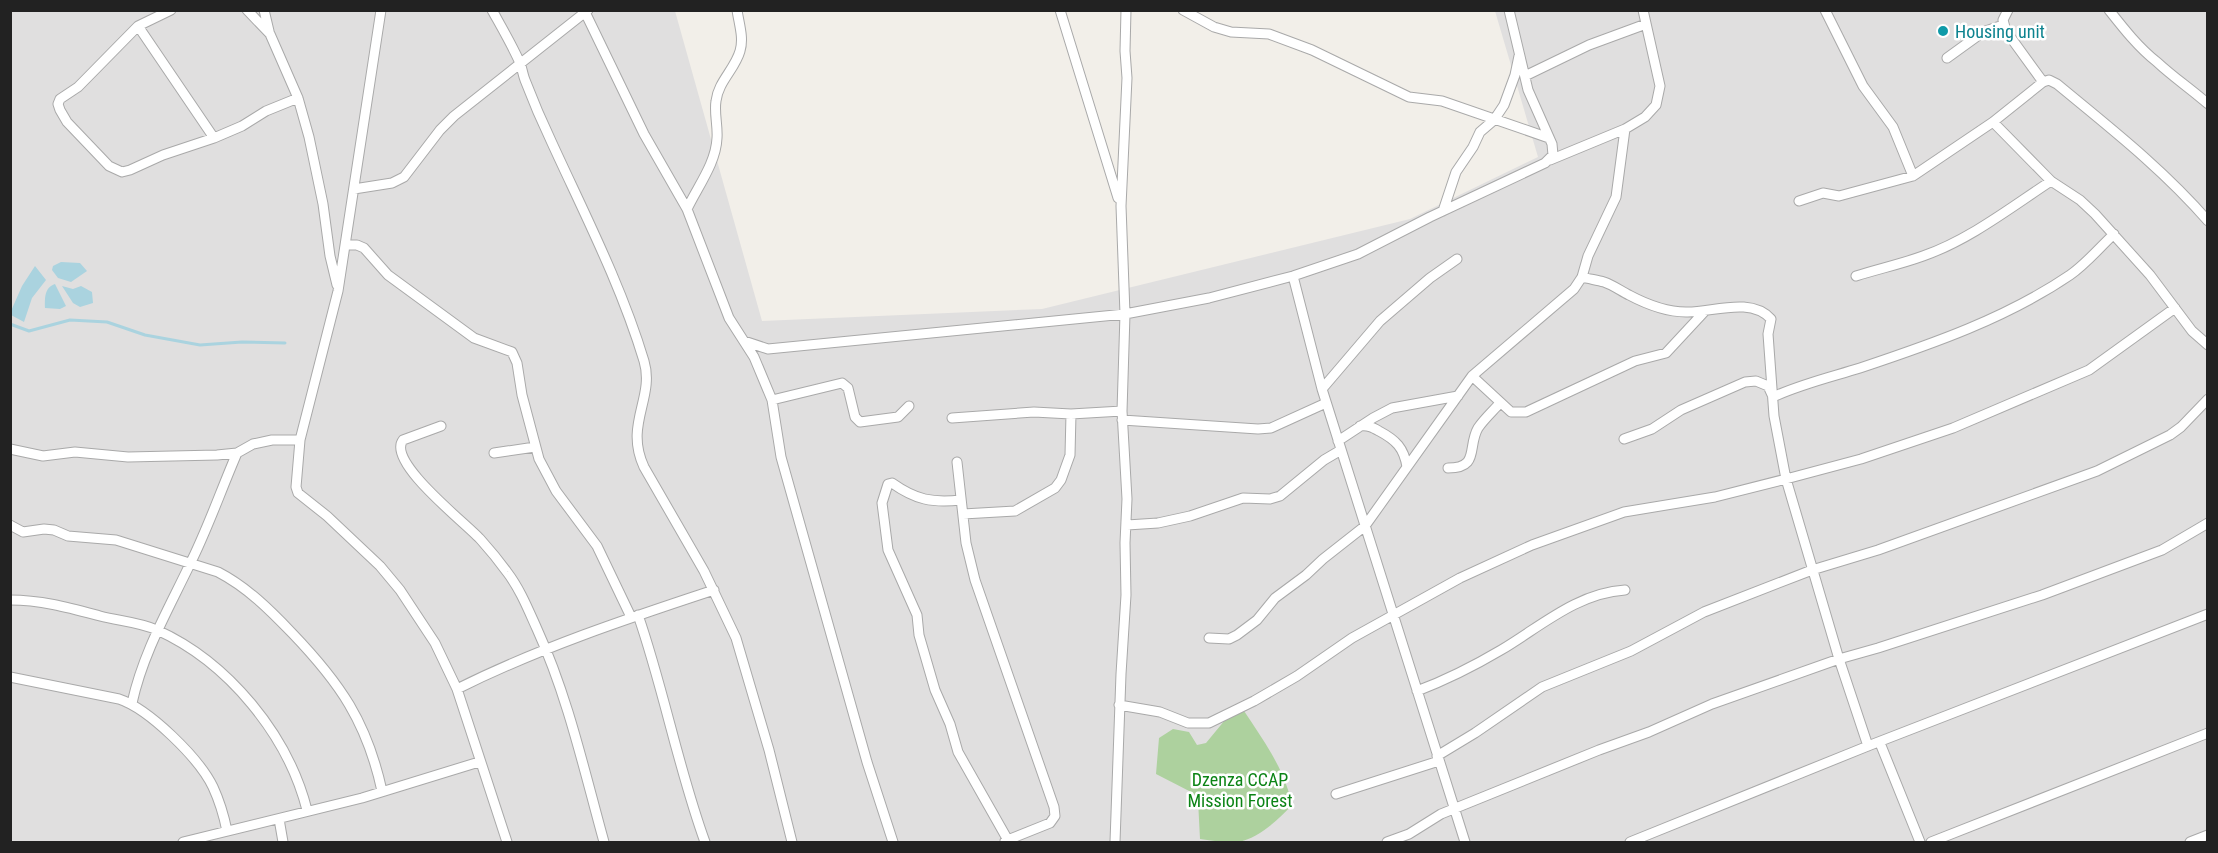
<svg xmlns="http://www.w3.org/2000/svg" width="2218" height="853" font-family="'Roboto Condensed',sans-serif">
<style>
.residential{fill:#e0dfdf}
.forest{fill:#add19e}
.water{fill:#aad3df}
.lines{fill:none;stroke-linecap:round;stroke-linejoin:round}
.stream{stroke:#aad3df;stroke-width:3}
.minor-casing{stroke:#a9a9a9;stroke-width:11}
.minor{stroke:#fff;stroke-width:9}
.culture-dot{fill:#0f9aa8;stroke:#fff;stroke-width:2}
.labels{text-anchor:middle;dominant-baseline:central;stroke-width:5;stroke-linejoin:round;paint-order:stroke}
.culture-label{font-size:18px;fill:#0d838f;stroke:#fff;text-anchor:start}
.park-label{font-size:18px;fill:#0c8416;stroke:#fff}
</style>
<rect width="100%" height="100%" fill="#f2efe9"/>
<path class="residential" d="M 10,11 L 675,11 L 762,321 L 1042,309 L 1410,219 L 1538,157 L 1495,11 L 2207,11 L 2207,842 L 11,842 Z"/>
<path class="forest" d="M 1244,711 C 1264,741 1285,770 1292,805 C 1278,820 1259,838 1238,842 C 1227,844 1211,840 1200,839 L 1198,800 L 1193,793 L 1156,774 L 1159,738 L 1173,729 L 1189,732 L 1197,745 L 1206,743 L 1225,720 Z"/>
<path class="water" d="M 61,262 L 80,263 L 87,271 L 71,282 L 58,278 L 52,270 L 53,266 Z
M 35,266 L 46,280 L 32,298 L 24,322 L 11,315 L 11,311 L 22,286 Z
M 55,284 L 66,306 L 60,309 L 45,308 C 45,298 44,288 55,284 Z
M 62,286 L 73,289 L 81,286 L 92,292 L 93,303 L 80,307 L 73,303 Z"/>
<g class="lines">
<path class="stream" d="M 10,324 L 29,331 L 70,320 L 107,322 L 145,335 L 200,345 L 242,342 L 285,343"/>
<g class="minor-casing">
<path id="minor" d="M 171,10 L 138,26 L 78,87 L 60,99 L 58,104 L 60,110 L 67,122 L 109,166 L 122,172 L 130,170 L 163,155 L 214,138 L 242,126 L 266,111 L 298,98
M 247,10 L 270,34 L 298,98 L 309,137 L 323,204 L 330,256 L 337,285
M 264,10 L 269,31
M 381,10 L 338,291 L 300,440 L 296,487 L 298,493 L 327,516 L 380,566 L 400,590 L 435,643 L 457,689 L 507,842
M 492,10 C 502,28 512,45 520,63 C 522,68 523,75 525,80 C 533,101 542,122 552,143 C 585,215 621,285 644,361 C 655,398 624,424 644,467 L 704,571 L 736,638 L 769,750 L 792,842
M 584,10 L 644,134 L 687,209 L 729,318 L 754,357 L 772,400 L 781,457 L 867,762 L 893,842
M 1060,10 L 1118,198
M 1183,10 L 1214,27 L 1231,32 L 1269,34 L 1312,50 L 1409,97 L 1442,101 L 1549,138
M 1825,10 L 1863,86 L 1893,127 L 1913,176
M 2008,10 L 2003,20 L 2006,31 L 2043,82
M 2109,10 C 2124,29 2139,48 2157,62 C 2173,77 2191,89 2208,104
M 138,26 L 214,138
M 1947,58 L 1983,32 L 2003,25
M 1525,76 L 1589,45 L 1646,24
M 1993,122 L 2051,181 L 2080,200 L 2095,214 L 2150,275 L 2192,331 L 2208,345
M 1550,160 L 1625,129 L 1645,117 L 1656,105 L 1660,86 L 1643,10
M 354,189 L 392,183 L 404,177 L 440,130 L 454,116 L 588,10
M 1799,201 L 1823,193 L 1839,196 L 1913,176 L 1993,122 L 2043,82 L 2049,80 L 2057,84 C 2109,127 2163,169 2208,221
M 687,209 C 698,186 716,163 717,138 C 718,126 714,113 716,101 C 718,82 735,69 740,51 C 744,38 739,24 737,10
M 1443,211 L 1456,172 L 1473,147 L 1480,132 L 1494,120 L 1504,105 L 1515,75 L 1519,56
M 346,245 L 357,245 L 364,248 L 388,275 L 474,338 L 512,352 L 517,363 L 522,395 L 539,459 L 556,491 L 597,546 L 631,617
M 1293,276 L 1322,389 L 1465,842
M 1856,276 C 1878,269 1901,264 1923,256 C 1969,240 2010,208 2051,181
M 1582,277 C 1589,279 1597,280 1604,282 C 1613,285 1621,291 1629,295 C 1646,304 1667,312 1686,312 C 1711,313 1750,296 1771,319 L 1768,334 L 1774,416 L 1786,479 L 1839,659 L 1868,746
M 744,341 L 768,349 L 1125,314 L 1209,298 L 1293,276 L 1358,254 L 1430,217 L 1545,163 L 1553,155 L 1552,144 L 1528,90 L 1509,10
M 1472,376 L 1511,412 L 1526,412 L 1635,361 L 1666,353 L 1705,311
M 1322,389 L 1380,321 L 1430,278 L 1457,259
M 772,400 L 842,383 L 848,388 L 855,417 L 860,422 L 898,417 L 909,406
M 952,418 L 1034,412 L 1071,414 L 1122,411
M 1122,420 L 1258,429 L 1271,428 L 1326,403
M 441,426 L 403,440 C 386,462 467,524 481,540 C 490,550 499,561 507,572 C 520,589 528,609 537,629 C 568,697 584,770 604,842
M 1360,426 C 1368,425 1372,427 1379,431 C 1396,440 1404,448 1407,467
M 1624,439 L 1652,429 L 1681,410 L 1745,382 L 1756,381 L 1768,386 L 1773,397 C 1801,384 1831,377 1860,368 C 1932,344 2007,318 2070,275 C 2086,264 2100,247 2114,234
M 1338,441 L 1373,418 L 1392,408 L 1458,396
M 10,449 L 43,456 L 75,452 L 128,457 L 217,455 L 237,453 L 253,444 L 272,440 L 300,440
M 494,453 L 535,447
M 957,462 L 966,543 L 975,580 L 1054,807 L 1055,816 L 1050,823 L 1005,841
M 1448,468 C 1480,468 1467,447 1478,428 C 1484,419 1493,411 1500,403
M 961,500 C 932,503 916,500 892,483 L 888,484 L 882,503 L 888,550 L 917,615 L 919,635 L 935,690 L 950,724 L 958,752 L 1009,842
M 963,514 L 1015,511 L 1055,488 L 1061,480 L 1070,455 L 1071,414
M 10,525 L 23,532 L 44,529 L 54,530 L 68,536 L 116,540 L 218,572 C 247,587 270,610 292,633 C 340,683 367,722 382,791
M 1127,525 L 1158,523 L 1190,516 L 1243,498 L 1270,499 L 1280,496 L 1324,460 L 1341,450
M 10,600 C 42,600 70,608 100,616 C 119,621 139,622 157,630 C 228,662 288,735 307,810
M 638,615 C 664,690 678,768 705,842
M 1209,638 L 1229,639 L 1237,635 L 1257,620 L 1275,598 L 1306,575 L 1323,559 L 1365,526 L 1472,376 L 1574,289 L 1582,277 L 1588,256 L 1616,197 L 1625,129
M 10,677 L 119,699 C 149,709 199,758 213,787 C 219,800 224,816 227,831
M 457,689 C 539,648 626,619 714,590
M 1417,691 C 1446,680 1474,666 1501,650 C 1540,627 1577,593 1625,590
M 132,703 C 143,653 168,610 190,564 C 208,528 221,490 237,453
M 1119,705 L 1160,712 L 1188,723 L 1209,723 L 1254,701 L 1297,676 L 1352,638 L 1460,578 L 1532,545 L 1624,512 L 1715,497 L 1786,479 L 1861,459 L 1953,428 L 2089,370 L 2175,308
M 1880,743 L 1920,842
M 1437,756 L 1475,733 L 1542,687 L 1631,651 L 1704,612 L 1812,570 L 1878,550 L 2097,471 L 2170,435 L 2181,427 L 2208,399
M 1336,794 L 1439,761
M 279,819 L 283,842
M 183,842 L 362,798 L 479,762
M 1115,842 L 1121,674 L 1126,595 L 1125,543 L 1127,499 L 1122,411 L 1125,314 L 1121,206 L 1127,78 L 1125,51 L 1126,10
M 1387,842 L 1409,834 L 1441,814 L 1599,750 L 1649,732 L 1712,704 L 1839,659 L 1878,648 L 2042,595 L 2162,550 L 2208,523
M 1630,842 L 1868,746 L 2208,614
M 1931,842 L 2208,733
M 2190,842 L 2208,835"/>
</g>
<use href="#minor" class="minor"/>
</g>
<circle class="culture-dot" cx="1943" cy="31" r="6"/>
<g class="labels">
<g class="culture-label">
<text x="1955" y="31">Housing unit</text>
</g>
<g class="park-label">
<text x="1240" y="779">Dzenza CCAP<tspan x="1240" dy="21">Mission Forest</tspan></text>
</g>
</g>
<rect width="2218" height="853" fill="none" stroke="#222222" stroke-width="24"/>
</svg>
